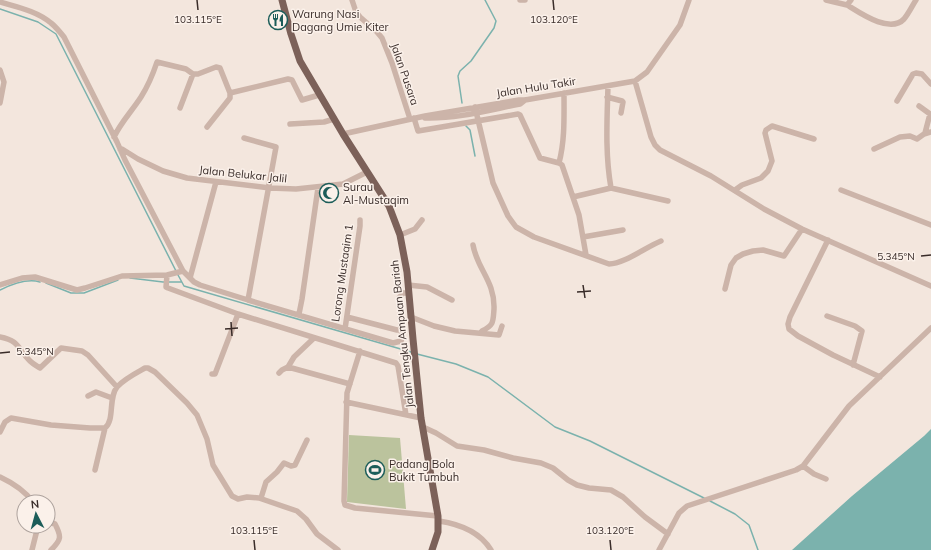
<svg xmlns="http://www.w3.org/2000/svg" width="931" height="550" font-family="Mulish,sans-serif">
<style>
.green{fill:#bbc39d}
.water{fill:#7bb2ad}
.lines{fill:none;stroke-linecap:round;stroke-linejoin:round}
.stream{stroke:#7bb2ad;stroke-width:1.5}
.minor{stroke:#ccb4a9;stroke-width:5.5}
.major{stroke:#7c6159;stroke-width:7}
.ticks{fill:none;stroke:#392c29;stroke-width:1.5}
.labels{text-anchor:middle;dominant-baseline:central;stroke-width:3;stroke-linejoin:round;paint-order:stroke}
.poi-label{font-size:11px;fill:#392c29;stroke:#fbf1ea;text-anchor:start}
.street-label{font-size:11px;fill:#392c29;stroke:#fbf1ea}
.ticks-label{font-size:10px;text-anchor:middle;fill:#392c29;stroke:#fbf1ea;stroke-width:3;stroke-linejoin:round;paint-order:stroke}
</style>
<rect width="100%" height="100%" fill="#f3e6dd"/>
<path class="green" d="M 349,435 L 400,438 L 406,509 L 347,502 Z"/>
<path class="water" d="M 931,426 L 931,550 L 792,550 L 852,496 L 924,436 L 931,429 Z"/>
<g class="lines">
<path class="stream" d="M 0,9 L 38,22 L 56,34 L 176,271
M 462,103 L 458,76 L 460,71 L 471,61 L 494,28 L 496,21 L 485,0
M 466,126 L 470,130 L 475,156
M 178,275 L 184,286 L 411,352
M 130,278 L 163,282 L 181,282
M 46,283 L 71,293 L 84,293 L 118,280
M 0,290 C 12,284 27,278 40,282
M 417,354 L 456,364 L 488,377 L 555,427 L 590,441 L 704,498
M 710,501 L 735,514 L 749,525 L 758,550"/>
<path class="minor" d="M 352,0 L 356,12 L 360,17 L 377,32 L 382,38 L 392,63 L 410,119
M 520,0 L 525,0
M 826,0 L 847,5 L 851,0
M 0,2 C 17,7 37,11 51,23 C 56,27 60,32 64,37 L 117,142 L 125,160 L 183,271 L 194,282 L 200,285 L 248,300 L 276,147 L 244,138
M 847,5 C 860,13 890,34 904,19 C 909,13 912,6 916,0
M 0,70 L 4,82 L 0,103
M 635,81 L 651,137 L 655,145 L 660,150 L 711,176 L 764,209 L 802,229 L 931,286
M 608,86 C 607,120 605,154 611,188
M 230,93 L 288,79 L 292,80 L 302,100 L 319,95
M 607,97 L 622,101 L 623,102 L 621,113
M 897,101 L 913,74 L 916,73 L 922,74 L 931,84
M 919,106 L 930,114 L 925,133
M 475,107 L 493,183 L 508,216 L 516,227 L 534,237 L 609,264 C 624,264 646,247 661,241
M 180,108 L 193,74
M 414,118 L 418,131 L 518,114 L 520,115 L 540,158 L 559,163 L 562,165 L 579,215 L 586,255
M 425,118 C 457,119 489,110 520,104 L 525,100
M 290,124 L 324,122 L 334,119
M 343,134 L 425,116 L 519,100 L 525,100 L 635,81 L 647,72 L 680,25 L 689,0
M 114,137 C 121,122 132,111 141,97 C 148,86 153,74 157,62 L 186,69 L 193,74 L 198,74 L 216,67 L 220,68 L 230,93 L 230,98 L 207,127
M 120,149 L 122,149 L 138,159 L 163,171 L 187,178 L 270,188 L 296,189 L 343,184 L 367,172
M 874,149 L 900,137 L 910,136 L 917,139 L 924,134 L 931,132
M 559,163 C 565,140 564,117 564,93
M 735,190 L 742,185 L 761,178 L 768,171 L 772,161 L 765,133 L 766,130 L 772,126 L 814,139
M 841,190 L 931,225
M 573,197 L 611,188 L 668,201
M 400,235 L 415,229 L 422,220
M 583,237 L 623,230
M 828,240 L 790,317 L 788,324 L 789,329 L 798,336 L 833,355 L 880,377
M 473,245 C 477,269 495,281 494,309 C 493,322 494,325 482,331 L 482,333
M 167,275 L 166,287 L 168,288 L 238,314 L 215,374 L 212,374
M 190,278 L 216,182
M 0,285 L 22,278 L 35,277 L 77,290 L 85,288 L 122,276 L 167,275 L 183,271
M 408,285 L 427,287 L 452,300
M 725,289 L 731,265 L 736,258 L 743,254 L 753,251 L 763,250 L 784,256 L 802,229
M 248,300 L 393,343 L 401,341 L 402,338 L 399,298 L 403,293 L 409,293
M 238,314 L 396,363 L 398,366 L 406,415
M 299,314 L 302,299 L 318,188
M 827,316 L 855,326 L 862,331 L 853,365
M 347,317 L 397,330 L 401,330
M 411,317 L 434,326 L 455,331 L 499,335 L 502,326
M 345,329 L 360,226 L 360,220
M 0,337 C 20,341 17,348 30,361 C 33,364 37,366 40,368 L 61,348 L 82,351 L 88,355 L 117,387
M 360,351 L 347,393 L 344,501 L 345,505 L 355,508 L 438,516
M 288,367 L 294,357 L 314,338
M 279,373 L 282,370 L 288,367 L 350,384
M 88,396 L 96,392 L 112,398
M 346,402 L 421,418
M 423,427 L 436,433 L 457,446 L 484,450 L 513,458 L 541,463 L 553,468 L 568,480 L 577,485 L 589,488 L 611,490 L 623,497 L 645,517 L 668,534
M 0,432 L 5,422 L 11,418 L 51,425 L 90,428 L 105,428 C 115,420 108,398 117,387 C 124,379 136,373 145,368 L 148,368 L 155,372 L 187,403 L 197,415 L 207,439 L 213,465 L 232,496 L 238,499 L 247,497 L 259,498 L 297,511 L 306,519 L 317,534 L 338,550
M 803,466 L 814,474 L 826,479
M 95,470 L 105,428
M 0,477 C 13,483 24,490 33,502
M 261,498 L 266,482 L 277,472 L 284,463 L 291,466 L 295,465 L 307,440
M 439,521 C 459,524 480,532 491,550
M 48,522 L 55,524 C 62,537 61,540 51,550
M 32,550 L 38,526
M 659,550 L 679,513 L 687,506 L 796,470 L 803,466 L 849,406 L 931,328"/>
<path class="major" d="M 282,0 L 291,34 L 300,61 L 343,134 L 389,206 L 400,235 L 407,272 L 413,339 L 421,418 L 438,516 L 438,532 L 432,550"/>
</g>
<path class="ticks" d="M 197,0 L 198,10M 553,0 L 554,10M 921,256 L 931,255M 583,285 L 585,298M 577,292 L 591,291M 231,322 L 232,336M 225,329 L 238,328M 0,353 L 10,352M 254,540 L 255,550M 610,540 L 611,550"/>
<defs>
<g id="restaurant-ring" transform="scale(1)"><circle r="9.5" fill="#fbf1ea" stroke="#1c5d59" stroke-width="1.5"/><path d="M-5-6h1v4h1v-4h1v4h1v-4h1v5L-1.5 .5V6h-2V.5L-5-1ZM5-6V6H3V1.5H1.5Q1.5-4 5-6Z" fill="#1c5d59"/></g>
<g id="mosque-ring" transform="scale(1)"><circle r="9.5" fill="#fbf1ea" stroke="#1c5d59" stroke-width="1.5"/><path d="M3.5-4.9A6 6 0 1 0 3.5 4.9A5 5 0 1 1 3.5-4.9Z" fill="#1c5d59"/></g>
<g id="stadium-ring" transform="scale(1)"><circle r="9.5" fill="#fbf1ea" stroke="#1c5d59" stroke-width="1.5"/><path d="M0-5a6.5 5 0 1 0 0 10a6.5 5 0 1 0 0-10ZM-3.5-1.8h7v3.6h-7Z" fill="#1c5d59"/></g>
</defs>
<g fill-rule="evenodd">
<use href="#restaurant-ring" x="278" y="20"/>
<use href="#mosque-ring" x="329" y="193"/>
<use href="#stadium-ring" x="375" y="470"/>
</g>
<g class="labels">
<g class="poi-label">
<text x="292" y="14">Warung Nasi<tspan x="292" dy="13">Dagang Umie Kiter</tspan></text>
<text x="343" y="187">Surau<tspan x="343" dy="13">Al-Mustaqim</tspan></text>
<text x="389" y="464">Padang Bola<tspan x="389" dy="13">Bukit Tumbuh</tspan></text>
</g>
<g class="street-label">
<text transform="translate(405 74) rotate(71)">Jalan Pusara</text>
<text transform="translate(536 87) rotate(-9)">Jalan Hulu Takir</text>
<text transform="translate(243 174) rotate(6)">Jalan Belukar Jalil</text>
<text transform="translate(342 273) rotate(-82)">Lorong Mustaqim 1</text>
<text transform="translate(402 334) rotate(-96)">Jalan Tengku Ampuan Bariah</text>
</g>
</g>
<g class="ticks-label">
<text x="198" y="23">103.115°E</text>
<text x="554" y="23">103.120°E</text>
<text x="896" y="260">5.345°N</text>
<text x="35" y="355">5.345°N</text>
<text x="254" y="534">103.115°E</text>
<text x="610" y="534">103.120°E</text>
</g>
<g transform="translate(36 514) rotate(354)"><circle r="19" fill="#fbf1ea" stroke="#ada29d"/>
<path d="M0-3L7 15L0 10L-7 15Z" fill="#1c5d59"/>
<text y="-6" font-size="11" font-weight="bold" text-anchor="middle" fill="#392c29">N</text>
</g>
</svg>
